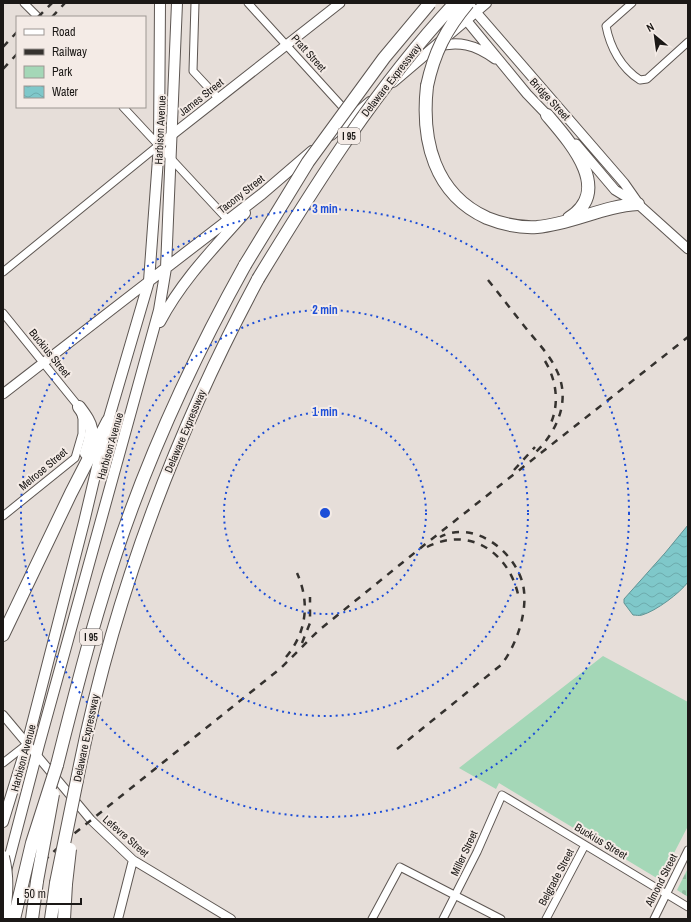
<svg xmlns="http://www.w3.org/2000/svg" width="691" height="922" font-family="'Archivo Narrow',sans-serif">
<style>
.green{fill:#a4d7b7}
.cemetery{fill:url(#cemetery-stones)}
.water{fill:url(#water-waves);stroke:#619394}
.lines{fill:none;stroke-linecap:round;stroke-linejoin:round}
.minor-casing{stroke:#5d5652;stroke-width:9}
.tertiary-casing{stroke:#5d5652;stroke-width:10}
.secondary-casing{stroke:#5d5652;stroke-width:11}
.primary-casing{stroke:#5d5652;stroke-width:12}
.motorway-casing{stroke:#5d5652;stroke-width:14}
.minor{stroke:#fff;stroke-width:7}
.tertiary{stroke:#fff;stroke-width:8}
.secondary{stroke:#fff;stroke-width:9}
.primary{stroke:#fff;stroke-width:10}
.motorway{stroke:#fff;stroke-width:12}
.rail{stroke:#35322f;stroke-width:2.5;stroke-dasharray:7 7;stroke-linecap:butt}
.motorway-bridge-casing{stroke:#5d5652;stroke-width:14;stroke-linecap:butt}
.motorway-bridge{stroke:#fff;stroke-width:12}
.ring{fill:none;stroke:#1d4ed8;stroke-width:2;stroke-dasharray:2 4}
.labels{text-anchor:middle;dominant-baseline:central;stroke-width:4;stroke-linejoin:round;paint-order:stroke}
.shield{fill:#f4ebe6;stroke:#5c5754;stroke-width:1}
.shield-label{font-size:10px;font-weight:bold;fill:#1b1816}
.street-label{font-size:11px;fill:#1b1816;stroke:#f4ebe6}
.centre{fill:#1d4ed8;stroke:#f4ebe6;stroke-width:2}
.ring-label{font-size:12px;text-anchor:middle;font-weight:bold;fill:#1d4ed8;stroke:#f4ebe6;stroke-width:4;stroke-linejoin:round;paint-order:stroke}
</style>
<defs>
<pattern id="cemetery-stones" width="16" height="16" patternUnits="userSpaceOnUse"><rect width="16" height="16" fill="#a4d7b7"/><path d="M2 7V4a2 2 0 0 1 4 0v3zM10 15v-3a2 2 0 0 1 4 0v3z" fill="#8db89d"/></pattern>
<pattern id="water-waves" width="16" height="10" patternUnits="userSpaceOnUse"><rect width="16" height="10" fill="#7fc8ca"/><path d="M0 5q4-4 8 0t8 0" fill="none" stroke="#6dabad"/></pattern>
</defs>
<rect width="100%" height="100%" fill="#e6ded9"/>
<path class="green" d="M 603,656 L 688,702 L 688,826 L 660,880 L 499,783 L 496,789 L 459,768 Z"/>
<path class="cemetery" d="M 688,868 L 688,897 L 677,890 Z"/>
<path class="water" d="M 688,525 L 688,582 C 680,593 656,611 642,615 C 639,616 636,615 633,615 L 624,603 L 624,599 L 665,553 Z"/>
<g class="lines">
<g class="minor-casing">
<path id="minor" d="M 24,3 L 38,17
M 195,3 L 193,71 L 219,99
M 248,3 L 348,113
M 632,3 L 606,26 C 610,47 621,68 640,80 L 647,79 L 688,42
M 123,107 L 228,220
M 3,272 L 159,145
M 3,313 L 79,407 L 82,419 L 82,434 L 75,458 L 3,516
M 3,763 L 26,745
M 372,919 L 400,867 L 501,919
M 443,919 L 477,852 L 502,795 L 688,907
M 546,919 L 585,845
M 654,919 L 688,850"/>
</g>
<g class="tertiary-casing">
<path id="tertiary" d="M 3,715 L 91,820 L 133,860 L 231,919
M 118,919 L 133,860"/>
</g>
<g class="secondary-casing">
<path id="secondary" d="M 468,3 L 624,183 L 638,203
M 462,15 L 527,94 L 551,119
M 436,47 C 458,40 476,45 495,59
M 576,144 L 615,190 L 638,204 L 688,249
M 159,145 L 340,3
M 3,394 L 149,281"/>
</g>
<g class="primary-casing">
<path id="primary" d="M 393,82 L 486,3
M 331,135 L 370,102
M 149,281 L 262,194 L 312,151
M 160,322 C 182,280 214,248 245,213
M 3,822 L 27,744 L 84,522 L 108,421 L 149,281 L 159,145 L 160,3
M 6,871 L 39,745 L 159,310 L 166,268 L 177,3"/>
</g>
<g class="motorway-casing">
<path id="motorway" d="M 427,86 C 421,140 434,194 487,218 C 502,224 520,228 537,227 C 572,224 603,206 638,204
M 547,115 C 569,141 614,190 569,218
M 79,407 C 94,427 94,430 86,453
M 3,635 L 71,493 L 108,421
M 57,765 C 71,709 85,653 102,598 C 136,482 186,371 245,265
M 77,780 C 111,605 173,437 258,279
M 32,919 L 37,881
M 51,919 L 56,883
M 64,919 L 66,884"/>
</g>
<use href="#minor" class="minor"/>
<use href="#tertiary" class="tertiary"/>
<use href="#secondary" class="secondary"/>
<use href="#primary" class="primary"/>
<use href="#motorway" class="motorway"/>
<path class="rail" d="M 38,17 L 52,3
M 52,17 L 65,3
M 3,47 L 17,32
M 3,69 L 17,54
M 488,280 C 502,297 515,315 529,332 C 539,344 550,356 556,369 C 572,400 557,432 534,454
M 545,361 C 557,381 560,406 549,427
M 514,470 L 535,447
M 427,547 C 471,525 511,554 519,599
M 302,643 L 310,623 L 310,597
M 286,657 C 307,632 310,602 297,573
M 397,749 L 501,665 C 517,645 530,607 522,581 C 512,549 473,520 440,537
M 4,919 C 22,882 39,864 70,837 L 281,668 L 318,631 L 423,546 L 688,337"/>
<g class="motorway-bridge-casing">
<path id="motorway-bridge" d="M 427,86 C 434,53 446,29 468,3
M 245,265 L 308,162 L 384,58 L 430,3
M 258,279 C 317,182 377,87 455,3
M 3,857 C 8,877 7,897 3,917
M 37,881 L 53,794
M 56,883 L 77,780
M 66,884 L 70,849
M 14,919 L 32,843 L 57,765"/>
</g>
<use href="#motorway-bridge" class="motorway-bridge"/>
</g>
<g class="ring">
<circle cx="325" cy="513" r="101"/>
<circle cx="325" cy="513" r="203"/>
<circle cx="325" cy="513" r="304"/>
</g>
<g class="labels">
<g class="shield">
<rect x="338" y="128" width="22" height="16" rx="3"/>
<rect x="80" y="629" width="22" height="16" rx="3"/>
</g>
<g class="shield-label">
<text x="349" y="136">I 95</text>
<text x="91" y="637">I 95</text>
</g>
<g class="street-label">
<text transform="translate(309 53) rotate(48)">Pratt Street</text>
<text transform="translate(391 80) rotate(-52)">Delaware Expressway</text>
<text transform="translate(201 97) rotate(-38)">James Street</text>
<text transform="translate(550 99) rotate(47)">Bridge Street</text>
<text transform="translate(160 130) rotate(-87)">Harbison Avenue</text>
<text transform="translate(241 194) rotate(-38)">Tacony Street</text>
<text transform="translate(50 353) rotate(51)">Buckius Street</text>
<text transform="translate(185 431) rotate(-67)">Delaware Expressway</text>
<text transform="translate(110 446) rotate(-74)">Harbison Avenue</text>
<text transform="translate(43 469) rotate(-40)">Melrose Street</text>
<text transform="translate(86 738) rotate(-78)">Delaware Expressway</text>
<text transform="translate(23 758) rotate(-75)">Harbison Avenue</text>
<text transform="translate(126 836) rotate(41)">Lefevre Street</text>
<text transform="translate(601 841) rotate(31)">Buckius Street</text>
<text transform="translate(464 853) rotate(-65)">Miller Street</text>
<text transform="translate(556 877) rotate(-62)">Belgrade Street</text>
<text transform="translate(661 880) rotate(-63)">Almond Street</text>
</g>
</g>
<circle cx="325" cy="513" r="6" class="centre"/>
<g class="ring-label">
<text x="325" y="213">3 min</text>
<text x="325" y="314">2 min</text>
<text x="325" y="416">1 min</text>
</g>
<rect width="691" height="922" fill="none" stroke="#1b1816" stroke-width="8"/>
<rect x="16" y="16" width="130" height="92" fill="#f4ebe6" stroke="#9d9793"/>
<rect x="24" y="29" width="20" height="6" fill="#ffffff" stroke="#9d9793"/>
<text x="52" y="36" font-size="12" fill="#1b1816">Road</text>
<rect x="24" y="49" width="20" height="6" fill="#35322f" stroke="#9d9793"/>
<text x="52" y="56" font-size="12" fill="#1b1816">Railway</text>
<rect x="24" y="66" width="20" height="12" fill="#a4d7b7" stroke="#9d9793"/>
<text x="52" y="76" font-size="12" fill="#1b1816">Park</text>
<rect x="24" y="86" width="20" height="12" fill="url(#water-waves)" stroke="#9d9793"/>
<text x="52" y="96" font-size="12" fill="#1b1816">Water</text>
<g transform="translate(655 36) rotate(331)" stroke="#f4ebe6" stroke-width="3" paint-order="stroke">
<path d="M0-3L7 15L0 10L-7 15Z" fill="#1b1816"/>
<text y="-6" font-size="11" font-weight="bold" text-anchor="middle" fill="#1b1816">N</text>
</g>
<path d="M18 898v6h63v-6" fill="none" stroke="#1b1816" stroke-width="2"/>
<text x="24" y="898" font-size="12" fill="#1b1816" stroke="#f4ebe6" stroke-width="3" paint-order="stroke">50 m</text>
</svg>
